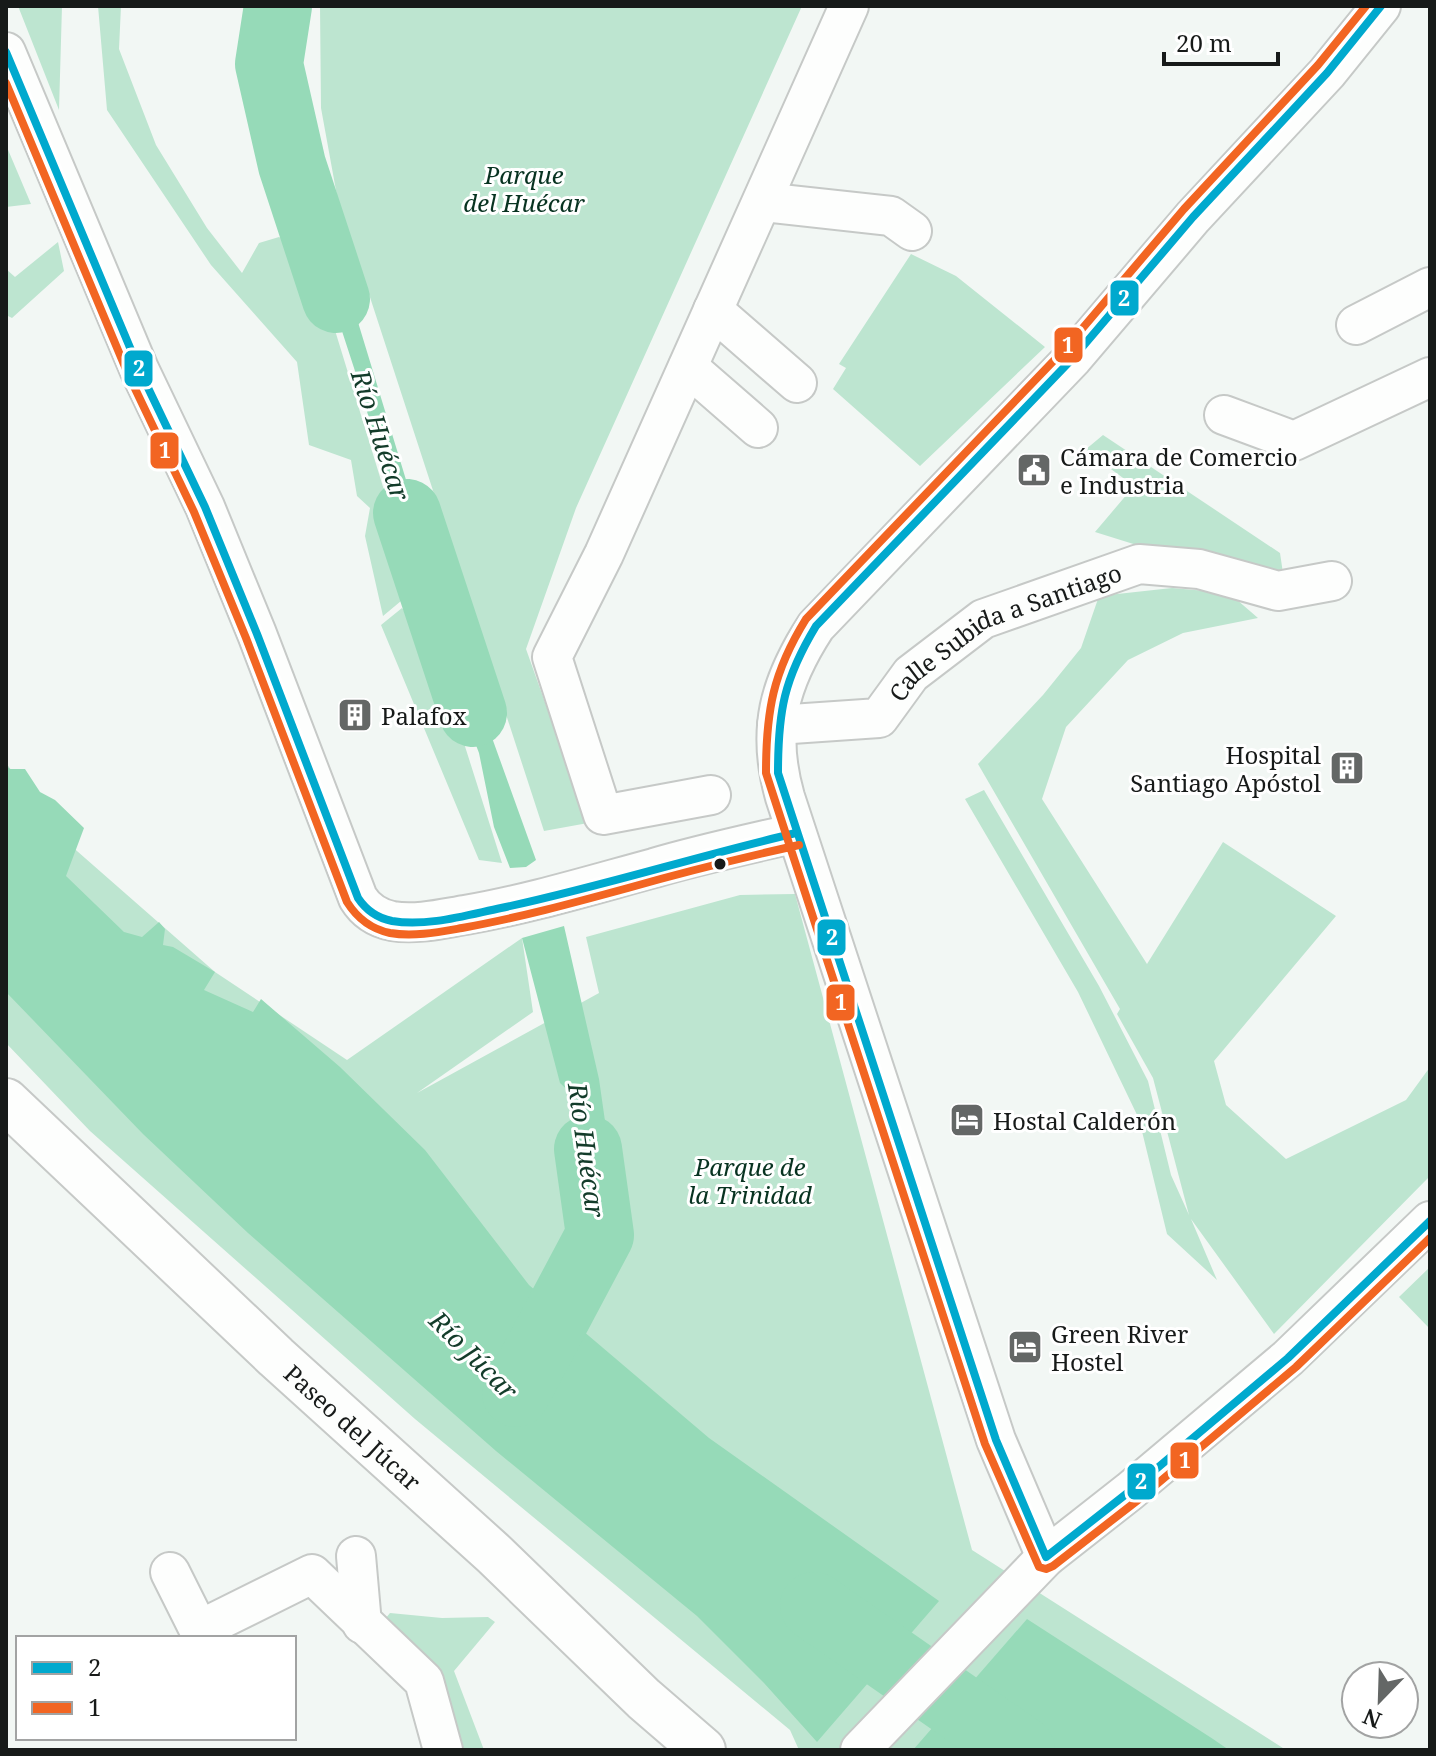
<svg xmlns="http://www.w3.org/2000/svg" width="1436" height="1756" font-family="'Noto Serif',serif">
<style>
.green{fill:#bde5d0}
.water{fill:#96dab8}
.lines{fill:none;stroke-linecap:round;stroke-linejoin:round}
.river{stroke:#96dab8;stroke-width:68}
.minor-casing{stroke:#c6c9c7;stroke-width:42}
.major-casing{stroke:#c6c9c7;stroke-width:48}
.minor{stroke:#fdfefd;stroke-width:38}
.major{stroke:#fdfefd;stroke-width:44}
.bus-1-casing{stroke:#fff;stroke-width:14}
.bus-2-casing{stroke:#fff;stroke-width:14}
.bus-1{stroke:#00a9ce;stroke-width:8}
.bus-2{stroke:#f26522;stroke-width:8}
.bus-dot{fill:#171a19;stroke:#fff;stroke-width:3}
.labels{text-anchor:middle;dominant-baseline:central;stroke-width:6;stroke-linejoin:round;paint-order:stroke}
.park-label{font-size:24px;font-style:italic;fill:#083321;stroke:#fff}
.poi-label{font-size:24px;fill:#171a19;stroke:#fff;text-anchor:start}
.street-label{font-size:24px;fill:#171a19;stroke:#fff}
.water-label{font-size:26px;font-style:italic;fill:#133c2a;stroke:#fff}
.line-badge{stroke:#fff;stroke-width:3}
.badge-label{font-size:22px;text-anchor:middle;font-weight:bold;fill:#fff}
</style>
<rect width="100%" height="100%" fill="#f2f7f4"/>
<path class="green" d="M 18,6 L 62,6 L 59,110 Z
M 98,6 L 121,6 L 119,49 L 156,145 L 207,228 L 242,273 L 259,243 L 279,237 L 307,253 L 330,314 L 418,601 L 407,596 L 383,616 L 365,536 L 370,508 L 357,496 L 351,460 L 309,445 L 297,362 L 211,265 L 107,110 Z
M 320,6 L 802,6 L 576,508 L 526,649 L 588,823 L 544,831 L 337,196 L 321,108 Z
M 6,145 L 31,204 L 6,207 Z
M 58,242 L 64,271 L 12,318 L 6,315 L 6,269 L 15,277 Z
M 911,254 L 956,276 L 1045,347 L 920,466 L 833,389 L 846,368 L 839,364 Z
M 1103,435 L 1280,553 L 1284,580 L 1159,552 L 1095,532 L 1134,486 L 1085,450 Z
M 1172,588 L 1229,593 L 1258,618 L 1183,633 L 1128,660 L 1066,727 L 1042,799 L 1147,964 L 1223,842 L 1336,916 L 1214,1061 L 1226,1105 L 1286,1159 L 1406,1100 L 1430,1067 L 1430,1176 L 1274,1334 L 1191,1219 L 1217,1280 L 1167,1234 L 1139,1119 L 1078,992 L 965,799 L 984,790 L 1099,986 L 1148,1081 L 1171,1175 L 1189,1215 L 1153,1078 L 1117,1014 L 1120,1009 L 978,764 L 1043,695 L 1081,648 L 1099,596 Z
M 402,608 L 419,631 L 430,636 L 502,863 L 479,860 L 381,625 Z
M 6,763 L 61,837 L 215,972 L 347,1060 L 522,938 L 533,1012 L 417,1093 L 599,993 L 586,937 L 740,895 L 795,894 L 972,1550 L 1286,1750 L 799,1750 L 790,1730 L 415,1419 L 90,1131 L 6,1043 Z
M 1430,1267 L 1430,1329 L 1399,1297 Z
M 390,1613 L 442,1618 L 488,1617 L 495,1622 L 454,1671 L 484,1750 L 454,1750 L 375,1631 Z"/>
<path class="water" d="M 272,6 L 300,6 C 290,57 307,129 316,180 L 289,184 L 263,60 Z
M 322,204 L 442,598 L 424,604 L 355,371 L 312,239 L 298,231 L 290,217 Z
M 450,621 L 536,860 L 526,867 L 510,868 L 494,827 L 479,753 L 431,628 Z
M 6,766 L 10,769 L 25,769 L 40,792 L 55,800 L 84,828 L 66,876 L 124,932 L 142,937 L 159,922 L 165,929 L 163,945 L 173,947 L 215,972 L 204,990 L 253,1012 L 261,999 L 340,1067 L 425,1150 L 529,1285 L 709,1438 L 939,1601 L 817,1742 L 764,1683 L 697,1616 L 496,1451 L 248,1233 L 143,1134 L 6,992 Z
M 564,926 L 599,1079 L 608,1142 L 612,1203 L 603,1245 L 588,1239 L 577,1099 L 560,1083 L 522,938 Z
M 1027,1619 L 1213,1739 L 1229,1750 L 913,1750 Z"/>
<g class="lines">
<path class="river" d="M 278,6 L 269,64 L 292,165 L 336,299
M 407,513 L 473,713
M 516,1393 L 600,1235 L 588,1149
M 814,1606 L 1021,1750"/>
<g class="minor-casing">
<g id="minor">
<path d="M 6,52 L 139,369 L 205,507 L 257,634 L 358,898 C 366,911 377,918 392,921 C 416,925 441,919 465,915 C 529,904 591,885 654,868 C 701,854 749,844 796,833"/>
<path d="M 762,202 L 891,216 L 912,231"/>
<path d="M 713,310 L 797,383"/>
<path d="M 1356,325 L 1430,287"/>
<path d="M 688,367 L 758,428"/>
<path d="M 1224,415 L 1294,441 L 1430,377"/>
<path id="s1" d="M 777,725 L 879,718 L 911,674 L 983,619 L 1139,564 L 1199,569 L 1278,591 L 1332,581"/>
<path d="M 711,795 L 603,815 L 552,657 L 604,554 L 849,6"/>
<path d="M 356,1556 L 362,1624"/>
<path d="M 1046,1557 L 996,1440 L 785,797 C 766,730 779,683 816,626 L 1073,358 L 1193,217 L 1327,73 L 1381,6"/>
<path d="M 170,1572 L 199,1630 L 312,1574 L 424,1681 L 443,1750"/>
<path d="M 860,1750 L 1046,1557 L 1130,1491 L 1288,1358 L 1430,1221"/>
</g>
</g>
<g class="major-casing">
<g id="major">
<path id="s2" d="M 6,1101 L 276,1357 L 494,1554 L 644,1699 L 703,1750"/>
</g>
</g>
<use href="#minor" class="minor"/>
<use href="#major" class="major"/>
<g class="bus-1-casing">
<path id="bus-1" d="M 1381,6 L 1327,73 L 1193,217 L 1073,358 L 816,626 C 784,679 778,711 778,773 L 996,1440 L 1046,1557 L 1130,1491 L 1288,1358 L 1430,1221
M 6,52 L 139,369 L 205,507 L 257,634 L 358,898 C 366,910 377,918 392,921 C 427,927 467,915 501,908 C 600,887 697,856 796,833"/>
</g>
<g class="bus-2-casing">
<path id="bus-2" d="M 1366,6 L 1318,65 L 1184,209 L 1064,350 L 806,619 C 773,672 766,711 766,773 L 985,1444 L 1039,1567 L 1046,1569 L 1053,1566 L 1138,1500 L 1296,1367 L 1430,1238
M 6,83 L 128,374 L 194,512 L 246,638 L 347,902 C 357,918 371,929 390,933 C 414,937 439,932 462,928 C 518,918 573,903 628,888 C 684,872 741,858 799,845"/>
</g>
<use href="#bus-1" class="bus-1"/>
<use href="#bus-2" class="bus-2"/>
</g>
<defs>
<g id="civic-square" transform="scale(1.8)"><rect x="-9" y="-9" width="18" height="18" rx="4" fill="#646766" stroke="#fff"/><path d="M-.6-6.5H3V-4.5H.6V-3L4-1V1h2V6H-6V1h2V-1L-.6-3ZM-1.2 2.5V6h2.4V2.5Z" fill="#fff"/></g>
<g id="building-square" transform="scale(1.8)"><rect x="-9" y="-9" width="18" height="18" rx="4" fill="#646766" stroke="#fff"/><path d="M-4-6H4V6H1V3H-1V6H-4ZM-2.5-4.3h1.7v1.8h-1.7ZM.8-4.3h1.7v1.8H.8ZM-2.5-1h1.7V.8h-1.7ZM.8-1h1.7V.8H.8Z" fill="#fff"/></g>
<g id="hotel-square" transform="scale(1.8)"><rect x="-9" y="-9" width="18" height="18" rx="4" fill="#646766" stroke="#fff"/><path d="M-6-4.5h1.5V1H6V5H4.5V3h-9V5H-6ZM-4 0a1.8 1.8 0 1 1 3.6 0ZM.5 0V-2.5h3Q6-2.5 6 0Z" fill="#fff"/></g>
</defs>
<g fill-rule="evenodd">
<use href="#civic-square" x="1034" y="470"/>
<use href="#building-square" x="355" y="715"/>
<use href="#building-square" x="1347" y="768"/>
<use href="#hotel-square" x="967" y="1120"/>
<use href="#hotel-square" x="1025" y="1347"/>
</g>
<circle class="bus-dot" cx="720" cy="864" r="7"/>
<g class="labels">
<g class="park-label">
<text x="524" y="174">Parque<tspan x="524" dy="28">del Huécar</tspan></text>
<text x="750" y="1166">Parque de<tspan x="750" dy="28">la Trinidad</tspan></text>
</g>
<g class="poi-label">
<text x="1060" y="456">Cámara de Comercio<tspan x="1060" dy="28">e Industria</tspan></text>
<text x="381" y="715">Palafox</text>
<text x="1321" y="754" text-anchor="end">Hospital<tspan x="1321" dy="28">Santiago Apóstol</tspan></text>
<text x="993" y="1120">Hostal Calderón</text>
<text x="1051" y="1333">Green River<tspan x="1051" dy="28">Hostel</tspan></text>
</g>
<g class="street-label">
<text stroke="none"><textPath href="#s1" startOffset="260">Calle Subida a Santiago</textPath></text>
<text stroke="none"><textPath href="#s2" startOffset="476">Paseo del Júcar</textPath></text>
</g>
<g class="water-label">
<text transform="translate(381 435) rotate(72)">Río Huécar</text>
<text transform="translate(587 1150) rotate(82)">Río Huécar</text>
<text transform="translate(474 1355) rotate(45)">Río Júcar</text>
</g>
</g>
<g class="line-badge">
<rect x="1109" y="279" width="31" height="38" rx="8" fill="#00a9ce"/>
<rect x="1053" y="326" width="31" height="38" rx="8" fill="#f26522"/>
<rect x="123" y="349" width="31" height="39" rx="8" fill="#00a9ce"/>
<rect x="149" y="431" width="31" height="39" rx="8" fill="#f26522"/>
<rect x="816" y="918" width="31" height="39" rx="8" fill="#00a9ce"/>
<rect x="825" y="983" width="31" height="39" rx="8" fill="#f26522"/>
<rect x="1169" y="1441" width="31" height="39" rx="8" fill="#f26522"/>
<rect x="1126" y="1462" width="31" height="39" rx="8" fill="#00a9ce"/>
</g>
<g class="badge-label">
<text x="1124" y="306">2</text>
<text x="1068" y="353">1</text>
<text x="139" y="376">2</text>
<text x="165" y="458">1</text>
<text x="832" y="945">2</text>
<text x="841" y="1010">1</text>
<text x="1185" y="1468">1</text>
<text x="1141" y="1489">2</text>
</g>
<rect width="1436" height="1756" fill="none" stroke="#171a19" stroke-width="16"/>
<rect x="16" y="1636" width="280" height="104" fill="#ffffff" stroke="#a2a3a3" stroke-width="2"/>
<rect x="32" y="1662" width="40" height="12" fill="#00a9ce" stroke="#a2a3a3" stroke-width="2"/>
<text x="88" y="1676" font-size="24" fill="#171a19">2</text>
<rect x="32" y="1702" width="40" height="12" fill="#f26522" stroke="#a2a3a3" stroke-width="2"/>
<text x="88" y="1716" font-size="24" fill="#171a19">1</text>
<g transform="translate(1380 1700) rotate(203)"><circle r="38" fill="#ffffff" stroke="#a2a3a3" stroke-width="2"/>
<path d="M0-6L14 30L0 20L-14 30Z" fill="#646766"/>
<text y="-12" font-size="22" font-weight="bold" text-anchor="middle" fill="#171a19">N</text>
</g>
<path d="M1164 52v12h114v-12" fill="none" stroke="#171a19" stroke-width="4"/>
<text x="1176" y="52" font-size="24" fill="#171a19" stroke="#ffffff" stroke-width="6" paint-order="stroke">20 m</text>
</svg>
